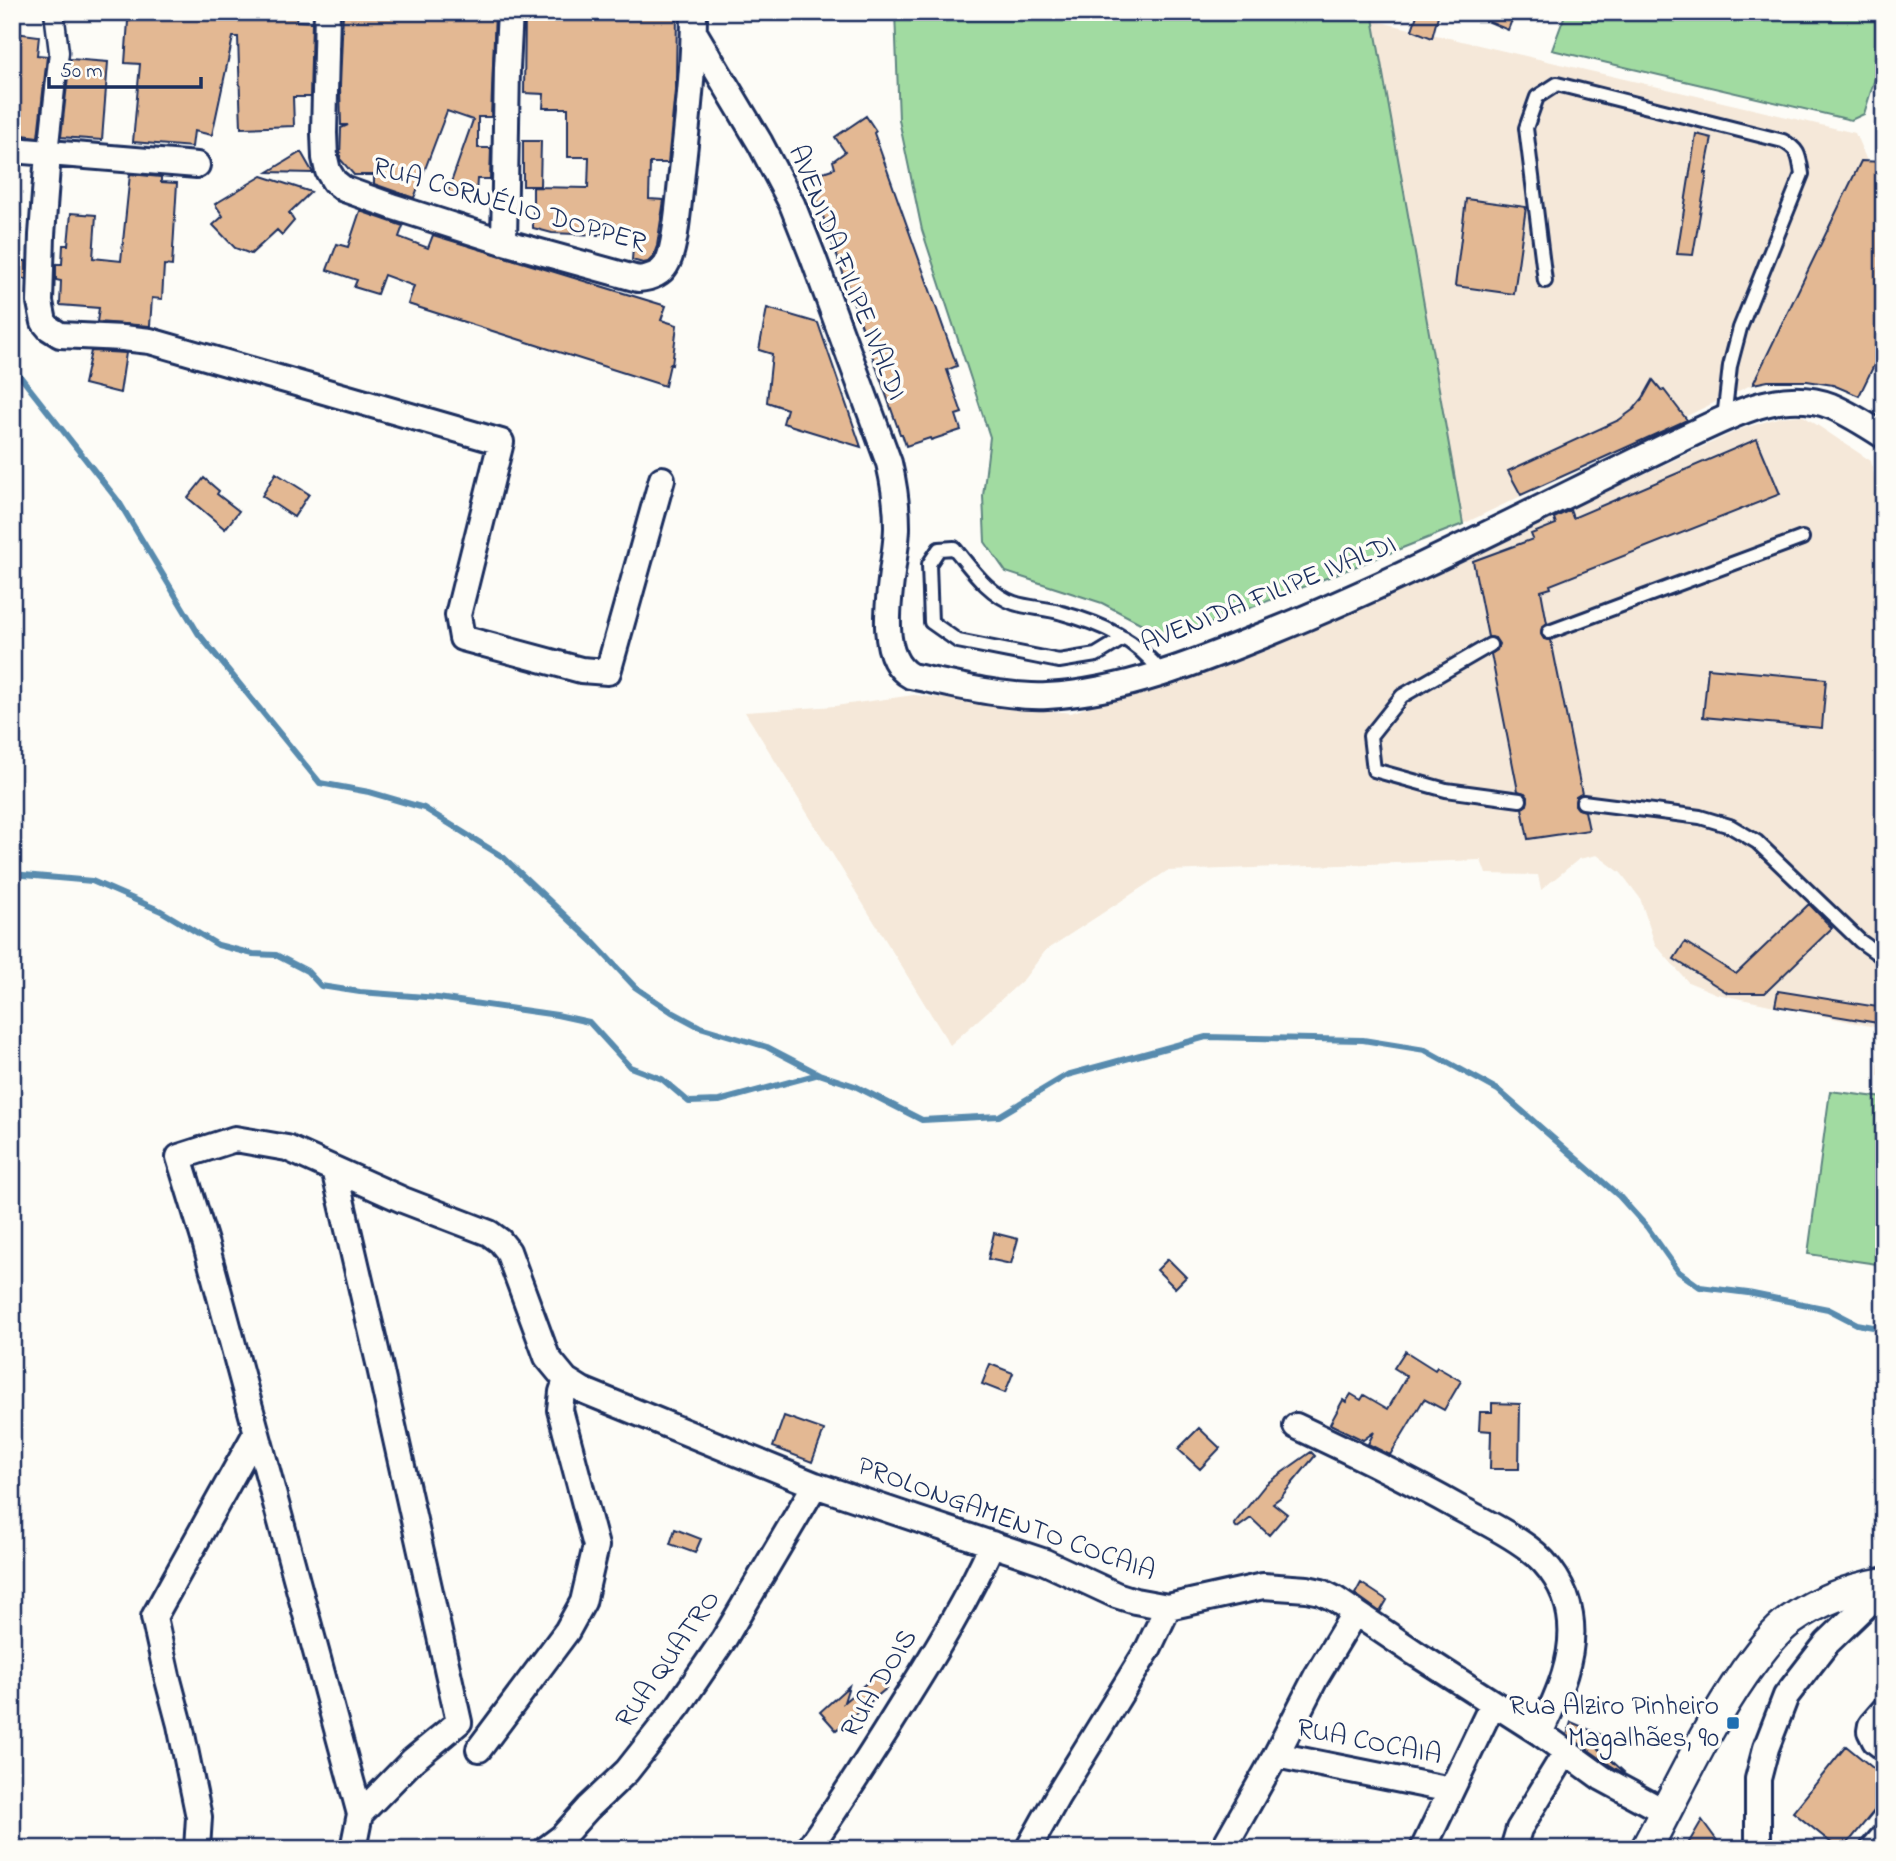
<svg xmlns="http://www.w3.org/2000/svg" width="1896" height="1861" font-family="'Indie Flower',sans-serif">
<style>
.built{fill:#f5e8d9}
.green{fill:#a1dba1;stroke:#5e8580;stroke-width:2}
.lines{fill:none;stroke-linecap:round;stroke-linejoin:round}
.stream{stroke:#598bae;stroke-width:6}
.building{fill:#e3b893;stroke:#1b2f5e;stroke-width:2}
.service-casing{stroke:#1b2f5e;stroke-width:18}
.pedestrian-casing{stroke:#1b2f5e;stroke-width:23}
.minor-casing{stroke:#1b2f5e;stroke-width:30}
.tertiary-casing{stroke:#1b2f5e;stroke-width:35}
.service{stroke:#fdfcf7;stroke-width:12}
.pedestrian{stroke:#fdfcf7;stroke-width:18}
.minor{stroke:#fdfcf7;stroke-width:24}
.tertiary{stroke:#fdfcf7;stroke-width:30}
.poi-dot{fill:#1f6fb2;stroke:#fdfcf7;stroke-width:2.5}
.labels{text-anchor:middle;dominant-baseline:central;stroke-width:7;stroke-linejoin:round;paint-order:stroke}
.street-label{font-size:28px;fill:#1b2f5e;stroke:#fdfcf7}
.poi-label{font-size:28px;fill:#1b2f5e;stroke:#fdfcf7;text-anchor:end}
</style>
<rect width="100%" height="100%" fill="#fdfcf7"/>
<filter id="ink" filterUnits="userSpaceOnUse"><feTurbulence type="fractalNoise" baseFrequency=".0143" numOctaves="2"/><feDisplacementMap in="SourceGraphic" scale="14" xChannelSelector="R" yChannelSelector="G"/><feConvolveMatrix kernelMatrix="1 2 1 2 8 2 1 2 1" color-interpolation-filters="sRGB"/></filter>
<g filter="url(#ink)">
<path class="built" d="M 1372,20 L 1855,133 L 1867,161 L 1884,288 L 1833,385 L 1788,380 L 1768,381 L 1753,384 L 1463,524 Z
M 1802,415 L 1871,461 L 1884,522 L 1884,1076 L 1878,1075 L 1880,1028 L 1717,994 L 1688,982 L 1655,944 L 1640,898 L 1621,873 L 1597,855 L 1579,859 L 1541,890 L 1538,875 L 1486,874 L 1481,860 L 1167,871 L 1046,950 L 1024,979 L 950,1045 L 745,712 L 835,706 L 914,695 L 1071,713 L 1249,649 L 1569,509 L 1741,429 L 1780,417 Z"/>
<path class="green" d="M 895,12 L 1372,12 L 1463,524 L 1187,633 L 1161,634 L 1102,603 L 1006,572 L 985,542 L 983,496 L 990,437 L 922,230 L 899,120 Z
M 1566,12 L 1878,12 L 1875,78 L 1864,114 L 1851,120 L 1552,50 Z
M 1830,1091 L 1884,1098 L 1884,1265 L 1808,1254 Z"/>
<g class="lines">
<path class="stream" d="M 12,366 L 119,502 L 198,633 L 320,783 L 369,792 L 424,808 L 503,857 L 593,942 L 635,987 L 672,1012 L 700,1027 L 767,1047 L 819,1074
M 12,874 L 92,881 L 161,911 L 218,945 L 253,954 L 276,955 L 307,971 L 321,986 L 360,992 L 438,998 L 557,1015 L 589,1022 L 630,1067 L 662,1079 L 689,1102 L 719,1101 L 819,1074 L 855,1086 L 922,1120 L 999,1116 L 1067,1075 L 1206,1037 L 1363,1040 L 1425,1050 L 1498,1090 L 1619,1196 L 1647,1227 L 1679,1272 L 1700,1287 L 1748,1293 L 1828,1309 L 1857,1324 L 1884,1329"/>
</g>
<path class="building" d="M 131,12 L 297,12 L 296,21 L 312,22 L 310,97 L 293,97 L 294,126 L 241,128 L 238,37 L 233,37 L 212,135 L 194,131 L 192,147 L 133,142 L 140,64 L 125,63 L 128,21 L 130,21 Z
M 343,12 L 479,14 L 479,12 L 495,12 L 491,117 L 478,117 L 478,148 L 491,148 L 490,179 L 477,179 L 476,194 L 447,194 L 473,120 L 447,111 L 414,198 L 374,184 L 374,175 L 354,175 L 340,159 L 341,128 L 348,125 L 341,125 L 340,86 Z
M 525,12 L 677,12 L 676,80 L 668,163 L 650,163 L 649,199 L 664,200 L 657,246 L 653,257 L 648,262 L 643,263 L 632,260 L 634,235 L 598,233 L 598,235 L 552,233 L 533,228 L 533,187 L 588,188 L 589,157 L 568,157 L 568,108 L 543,108 L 544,94 L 524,93 Z
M 1418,12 L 1439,12 L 1432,38 L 1412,30 Z
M 1466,12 L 1515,12 L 1508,30 Z
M 15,33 L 39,36 L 37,55 L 47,56 L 38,137 L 15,134 L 16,118 L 12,118 L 12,65 Z
M 70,59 L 108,62 L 102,140 L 61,137 Z
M 866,116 L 876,131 L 874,133 L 957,366 L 947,370 L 962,413 L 956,415 L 961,430 L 931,440 L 930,438 L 906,446 L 902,434 L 900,434 L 814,191 L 816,190 L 811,176 L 835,168 L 833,161 L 845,152 L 835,137 Z
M 1696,134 L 1712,138 L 1705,173 L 1707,173 L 1693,255 L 1677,254 Z
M 523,141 L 541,141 L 540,186 L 523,186 Z
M 301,152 L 313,173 L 268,172 Z
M 1861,161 L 1884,162 L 1884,345 L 1877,359 L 1859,396 L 1833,385 L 1807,381 L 1768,381 L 1753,384 Z
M 130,174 L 161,177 L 161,182 L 177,183 L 172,266 L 164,265 L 162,299 L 152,298 L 150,326 L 97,322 L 99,308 L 60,305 L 61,281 L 56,280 L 56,264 L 62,264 L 63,245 L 68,245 L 71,213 L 96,215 L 93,258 L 121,261 Z
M 262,176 L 311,192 L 289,213 L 294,221 L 282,235 L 277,230 L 251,254 L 235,248 L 213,225 L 223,216 L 215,204 Z
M 1466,199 L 1526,207 L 1514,294 L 1455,286 Z
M 360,211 L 403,226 L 399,237 L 428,248 L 433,235 L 666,306 L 661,320 L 677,325 L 672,365 L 670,364 L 665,386 L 408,304 L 414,286 L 384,275 L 377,294 L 354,287 L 357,280 L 327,270 L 337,244 L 348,247 Z
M 12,260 L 26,261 L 26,279 L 12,278 Z
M 767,308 L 818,323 L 861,447 L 783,423 L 787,409 L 767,402 L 772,354 L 759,350 Z
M 91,351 L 126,353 L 120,393 L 84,384 Z
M 1653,380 L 1662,391 L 1664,390 L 1687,420 L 1521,495 L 1508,471 L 1619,420 L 1634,409 L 1643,398 Z
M 1757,439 L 1780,494 L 1550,585 L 1551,588 L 1541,591 L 1547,623 L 1542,627 L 1541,634 L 1544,639 L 1551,640 L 1582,794 L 1576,797 L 1575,805 L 1578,809 L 1585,811 L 1589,830 L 1528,839 L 1522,808 L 1527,805 L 1528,797 L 1525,793 L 1518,791 L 1491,654 L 1497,650 L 1499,644 L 1495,638 L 1488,637 L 1473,561 L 1533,539 L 1531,534 L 1556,524 L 1554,518 L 1570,510 L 1573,518 Z
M 276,473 L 309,494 L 294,517 L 262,496 Z
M 204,478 L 219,491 L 217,494 L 239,511 L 225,529 L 188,498 Z
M 1708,668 L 1826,679 L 1822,728 L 1703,717 Z
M 1809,904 L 1832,928 L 1765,993 L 1728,993 L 1674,959 L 1685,942 L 1736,974 Z
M 1778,991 L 1884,1008 L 1884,1024 L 1775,1006 Z
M 994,1233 L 1018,1239 L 1011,1264 L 988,1259 Z
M 1168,1259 L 1186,1277 L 1175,1288 L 1157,1270 Z
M 1405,1351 L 1435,1370 L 1437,1367 L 1461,1381 L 1444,1410 L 1424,1399 L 1390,1455 L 1368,1444 L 1374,1432 L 1363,1440 L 1330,1424 L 1343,1400 L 1346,1402 L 1351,1394 L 1361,1400 L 1364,1395 L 1388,1409 L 1407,1376 L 1394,1368 Z
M 990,1364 L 1013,1373 L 1005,1393 L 982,1384 Z
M 1492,1403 L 1520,1404 L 1519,1469 L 1490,1469 L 1491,1431 L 1479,1430 L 1480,1412 L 1492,1412 Z
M 784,1416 L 824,1430 L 812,1462 L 773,1447 Z
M 1199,1428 L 1220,1448 L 1200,1469 L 1178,1449 Z
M 1311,1452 L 1315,1456 L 1281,1497 L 1273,1503 L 1287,1514 L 1269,1535 L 1251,1518 L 1237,1528 L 1234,1524 L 1266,1484 Z
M 675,1529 L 701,1539 L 695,1553 L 670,1544 Z
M 1361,1583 L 1387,1600 L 1380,1612 L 1355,1594 Z
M 876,1675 L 887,1688 L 836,1730 L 820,1712 L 849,1686 L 844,1702 Z
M 1571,1722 L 1602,1735 L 1598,1748 L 1624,1772 L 1623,1773 L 1610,1765 L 1567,1735 Z
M 1846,1746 L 1884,1777 L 1884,1799 L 1843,1849 L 1839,1849 L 1793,1812 Z
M 1702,1820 L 1718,1842 L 1705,1849 L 1685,1849 Z"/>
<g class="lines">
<g class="service-casing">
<path id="service" d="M 1545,281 L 1526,128 L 1537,97 L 1557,84 L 1783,141 C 1800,150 1799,157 1802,174 L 1740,328 L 1730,366 L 1724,419
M 1549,632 L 1802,538
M 1124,638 L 1096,655 L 1059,661 L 958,641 L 931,622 L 929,564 L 939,549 L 954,548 C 971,568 988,594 1014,603 C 1029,608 1046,608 1062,613 C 1102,624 1136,639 1162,673
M 1490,645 L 1402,696 L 1370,736 L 1374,770 L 1446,790 L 1520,800
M 1583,802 L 1700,817 L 1730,826 L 1757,842 L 1860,941 L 1884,958"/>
</g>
<g class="pedestrian-casing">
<path id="pedestrian" d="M 48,153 L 59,52 L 54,12"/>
</g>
<g class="minor-casing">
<path id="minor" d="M 327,12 L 324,133 L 325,158 L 328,171 L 334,181 L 344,189 L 394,207 L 504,242 L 638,279 C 649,278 660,275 666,265 C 675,251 678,209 680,191 C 686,132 694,72 694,12
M 694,32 L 760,143 L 792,204 L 813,257 L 889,463 C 894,484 897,505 897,527 C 897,565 869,654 911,676 C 950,684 1007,698 1047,696 C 1124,692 1198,662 1269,633 C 1410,576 1544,505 1681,439 C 1727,418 1779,386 1831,406 C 1850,414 1867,425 1884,436
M 12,150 L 197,165
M 48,153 L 42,235 L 40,302 L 44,322 L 49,328 L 60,335 L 123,338 L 150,341 L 501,442 L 458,615 L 462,638 L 581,670 L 608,672 L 662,479
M 504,242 L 507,68 L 510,12
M 334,1169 L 379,1363 L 459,1722 L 413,1760 L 360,1814
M 1296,1426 C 1351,1452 1406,1478 1459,1508 C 1482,1520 1507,1532 1528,1548 C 1550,1564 1566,1589 1570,1615 C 1577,1656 1557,1697 1540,1733
M 1884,1710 L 1871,1725 L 1870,1731 L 1875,1741 L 1884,1748
M 479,1749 L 567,1631 L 583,1602 L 596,1546 L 560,1410 L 562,1392 L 566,1380
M 1276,1755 L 1451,1790
M 197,1849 L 199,1817 L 180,1725 L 167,1676 L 154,1617 L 256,1433
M 353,1849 L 360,1814 L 206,1245 L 179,1157 L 235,1139 L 287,1148 L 403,1200 L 489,1233 L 500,1241 L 508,1251 L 547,1357 L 566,1380 L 582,1390 L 815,1485 L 1045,1562 L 1116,1595 L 1135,1601 L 1168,1607 L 1263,1586 L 1307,1589 L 1321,1592 L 1335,1599 L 1415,1653 L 1540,1733 L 1602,1778 L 1665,1812
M 546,1849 L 562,1837 L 588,1808 L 627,1771 L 679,1705 L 724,1639 L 815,1485
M 808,1849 C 843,1800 874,1750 905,1700 C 937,1649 968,1598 992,1544
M 1028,1849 L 1057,1797 L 1148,1649 L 1168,1607
M 1223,1849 L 1276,1755 L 1316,1677 L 1355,1612
M 1423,1849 L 1493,1703
M 1513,1849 L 1519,1829 L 1566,1752
M 1758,1849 L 1758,1779 L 1766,1748 L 1786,1696 L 1827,1643 L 1884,1588
M 1873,1849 L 1884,1836"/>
</g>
<g class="tertiary-casing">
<path id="tertiary" d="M 1646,1849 C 1678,1789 1706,1728 1745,1672 C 1759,1653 1772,1634 1791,1620 C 1819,1600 1850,1589 1884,1583"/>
</g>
<use href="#service" class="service"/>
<use href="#pedestrian" class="pedestrian"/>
<use href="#minor" class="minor"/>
<use href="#tertiary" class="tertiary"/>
</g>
</g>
<rect class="poi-dot" x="1726" y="1716" width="14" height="14" rx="3.5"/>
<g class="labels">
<g class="street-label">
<text transform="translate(509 206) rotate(16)">RUA CORNÉLIO DOPPER</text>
<text transform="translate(846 273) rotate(68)">AVENIDA FILIPE IVALDI</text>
<text transform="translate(1269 595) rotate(-22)">AVENIDA FILIPE IVALDI</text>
<text transform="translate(1006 1520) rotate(20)">PROLONGAMENTO COCAIA</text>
<text transform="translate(669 1660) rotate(-55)">RUA QUATRO</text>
<text transform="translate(880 1684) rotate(-59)">RUA DOIS</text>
<text transform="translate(1369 1743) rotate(11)">RUA COCAIA</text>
</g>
<g class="poi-label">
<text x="1719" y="1707">Rua Alziro Pinheiro<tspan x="1719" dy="32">Magalhães, 90</tspan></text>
</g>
</g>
<rect width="1896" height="1861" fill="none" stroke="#fdfcf7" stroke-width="42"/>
<rect x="21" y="21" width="1854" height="1819" fill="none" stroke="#1b2f5e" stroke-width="2.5" filter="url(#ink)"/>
<path d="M49 77v10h152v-10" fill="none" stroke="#1b2f5e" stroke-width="3.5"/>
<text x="60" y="77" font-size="21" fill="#1b2f5e" stroke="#fdfcf7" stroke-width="5" paint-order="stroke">50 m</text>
</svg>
